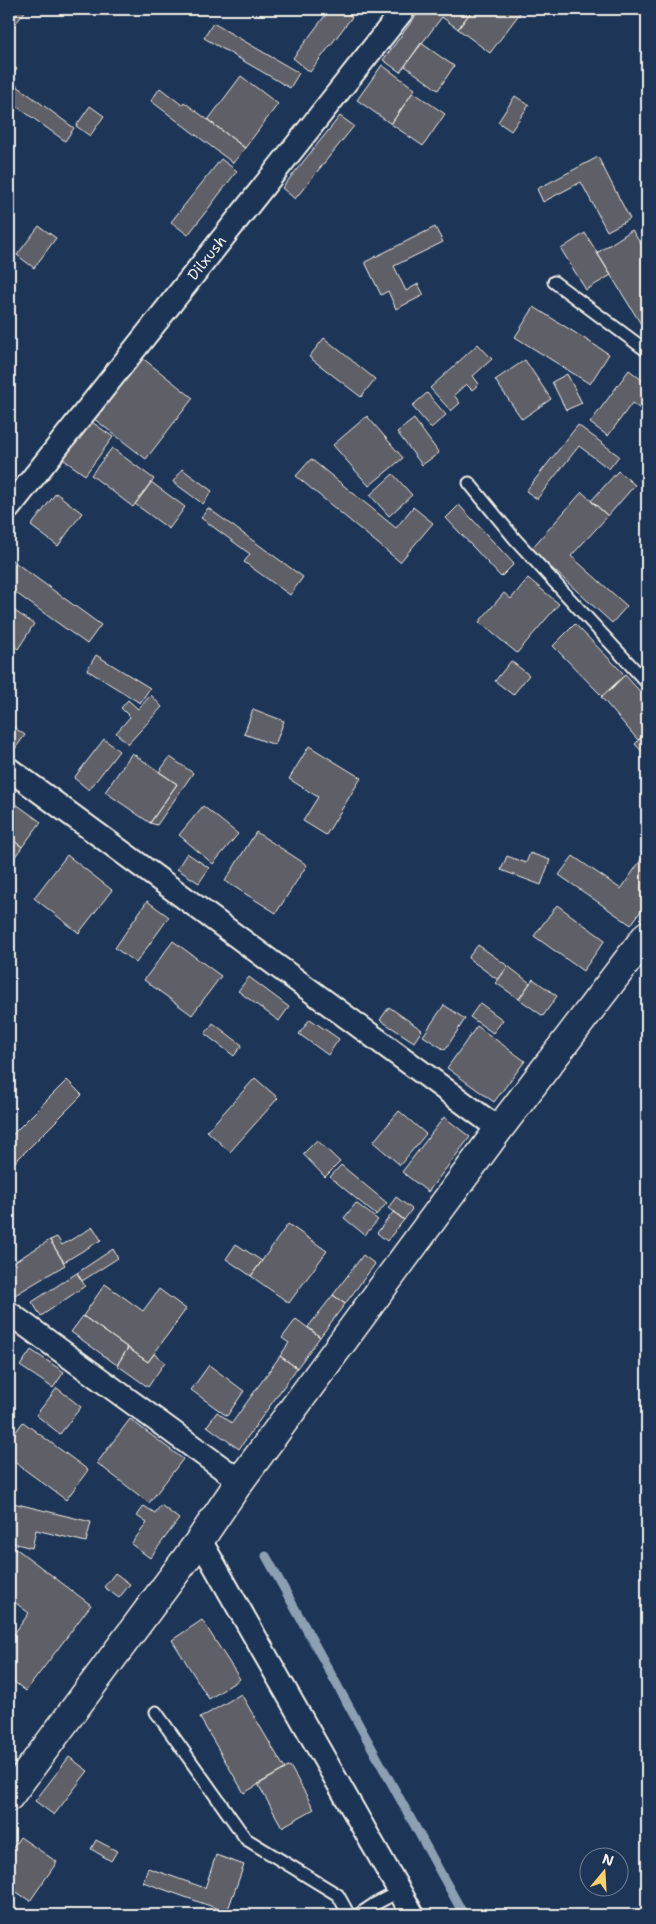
<svg xmlns="http://www.w3.org/2000/svg" width="656" height="1924" font-family="'Shantell Sans',sans-serif">
<style>
.lines{fill:none;stroke-linecap:round;stroke-linejoin:round}
.stream{stroke:#8d9fb2;stroke-width:9}
.building{fill:#5e5e68;stroke:#f4f1e8}
.lane-casing{stroke:#f4f1e8;stroke-width:15}
.street-casing{stroke:#f4f1e8;stroke-width:26}
.secondary-casing{stroke:#f4f1e8;stroke-width:31}
.lane{stroke:#1d3557;stroke-width:11}
.street{stroke:#1d3557;stroke-width:22}
.secondary{stroke:#1d3557;stroke-width:28}
.labels{text-anchor:middle;dominant-baseline:central;stroke-width:4;stroke-linejoin:round;paint-order:stroke}
.street-label{font-size:15px;fill:#f4f1e8;stroke:#1d3557}
</style>
<rect width="100%" height="100%" fill="#1d3557"/>
<filter id="ink" filterUnits="userSpaceOnUse"><feTurbulence type="fractalNoise" baseFrequency=".02" numOctaves="2"/><feDisplacementMap in="SourceGraphic" scale="10" xChannelSelector="R" yChannelSelector="G"/><feConvolveMatrix kernelMatrix="1 2 1 2 8 2 1 2 1" color-interpolation-filters="sRGB"/></filter>
<g filter="url(#ink)">
<g class="lines">
<path class="stream" d="M 266,1556 L 464,1915"/>
</g>
<path class="building" d="M 9,9 L 27,9 L 9,32 Z
M 330,9 L 342,9 L 352,17 L 310,72 L 293,58 Z
M 421,9 L 473,9 L 458,29 L 442,17 L 400,72 L 383,60 Z
M 473,9 L 523,9 L 490,53 L 458,29 Z
M 213,23 L 299,73 L 290,88 L 204,38 Z
M 421,43 L 454,66 L 438,90 L 405,66 Z
M 9,63 L 17,69 L 9,80 Z
M 382,65 L 415,89 L 391,124 L 357,100 Z
M 241,76 L 278,104 L 245,148 L 208,120 Z
M 9,80 L 74,128 L 65,141 L 9,101 Z
M 160,88 L 182,105 L 184,102 L 245,148 L 233,163 L 151,101 Z
M 413,92 L 445,114 L 423,146 L 391,124 Z
M 515,96 L 529,105 L 511,131 L 498,122 Z
M 90,106 L 104,116 L 90,136 L 76,126 Z
M 340,116 L 354,126 L 295,199 L 282,188 Z
M 598,157 L 630,219 L 607,231 L 581,182 L 543,202 L 537,189 Z
M 221,159 L 237,171 L 188,235 L 171,222 Z
M 39,226 L 56,238 L 34,268 L 17,255 Z
M 435,227 L 443,242 L 394,266 L 406,291 L 418,284 L 424,295 L 396,309 L 388,291 L 381,295 L 365,262 Z
M 632,230 L 647,254 L 647,327 L 644,329 L 597,253 Z
M 585,233 L 611,275 L 586,290 L 561,249 Z
M 534,307 L 609,354 L 590,384 L 515,337 Z
M 324,338 L 375,379 L 361,397 L 309,357 Z
M 478,344 L 492,359 L 473,376 L 479,384 L 472,390 L 466,384 L 454,395 L 460,403 L 451,411 L 430,388 Z
M 141,357 L 193,398 L 146,459 L 93,418 Z
M 525,360 L 551,399 L 522,419 L 495,380 Z
M 629,370 L 647,384 L 647,414 L 632,403 L 608,436 L 590,423 Z
M 567,374 L 582,403 L 566,410 L 552,382 Z
M 427,393 L 446,415 L 431,428 L 412,406 Z
M 367,416 L 403,458 L 369,486 L 333,445 Z
M 85,417 L 113,437 L 85,475 L 57,455 Z
M 414,419 L 439,453 L 422,465 L 397,432 Z
M 578,425 L 619,456 L 609,469 L 579,446 L 537,499 L 526,491 Z
M 112,448 L 154,479 L 133,507 L 91,475 Z
M 311,459 L 396,528 L 413,507 L 433,523 L 400,562 L 296,476 Z
M 182,469 L 212,491 L 203,504 L 173,482 Z
M 647,469 L 647,486 L 639,479 Z
M 618,471 L 635,485 L 608,516 L 591,501 Z
M 393,474 L 412,495 L 389,516 L 370,495 Z
M 151,482 L 185,507 L 169,529 L 135,504 Z
M 582,492 L 608,516 L 571,556 L 627,606 L 612,623 L 531,549 Z
M 56,493 L 82,513 L 58,546 L 31,526 Z
M 459,505 L 514,564 L 501,577 L 446,518 Z
M 208,508 L 303,577 L 290,595 L 244,562 L 250,554 L 201,518 Z
M 9,558 L 101,625 L 87,644 L 9,588 Z
M 528,578 L 559,604 L 517,653 L 479,622 L 504,593 L 511,599 Z
M 9,607 L 34,624 L 18,649 L 9,642 Z
M 575,624 L 625,675 L 603,697 L 553,646 Z
M 96,655 L 150,688 L 140,703 L 87,670 Z
M 511,661 L 529,675 L 513,695 L 495,681 Z
M 625,675 L 647,699 L 647,732 L 638,740 L 601,697 Z
M 151,695 L 162,707 L 128,744 L 116,733 L 130,717 L 121,708 L 128,700 L 138,709 Z
M 253,709 L 284,721 L 275,745 L 244,734 Z
M 9,724 L 25,735 L 14,750 L 9,747 Z
M 647,732 L 647,757 L 635,744 Z
M 104,739 L 119,751 L 89,790 L 74,778 Z
M 309,746 L 361,778 L 326,835 L 303,821 L 318,797 L 289,779 Z
M 132,753 L 177,784 L 150,823 L 105,792 Z
M 170,757 L 193,773 L 157,825 L 150,823 L 177,784 L 159,772 Z
M 9,799 L 41,822 L 22,847 L 9,837 Z
M 203,806 L 238,834 L 213,864 L 179,835 Z
M 256,832 L 307,865 L 276,913 L 225,881 Z
M 9,837 L 22,847 L 9,865 Z
M 647,851 L 647,902 L 631,925 L 559,875 L 573,856 L 621,889 Z
M 187,853 L 209,868 L 199,883 L 177,869 Z
M 530,853 L 550,860 L 541,885 L 501,870 L 507,856 L 526,863 Z
M 67,855 L 112,890 L 79,933 L 34,898 Z
M 147,901 L 169,917 L 136,963 L 115,948 Z
M 557,905 L 605,940 L 583,971 L 534,936 Z
M 173,941 L 221,976 L 192,1015 L 144,980 Z
M 478,945 L 508,966 L 498,980 L 468,958 Z
M 508,966 L 530,983 L 519,999 L 496,983 Z
M 249,977 L 289,1007 L 279,1021 L 238,991 Z
M 533,979 L 557,996 L 543,1016 L 519,999 Z
M 480,1003 L 503,1020 L 493,1033 L 470,1017 Z
M 444,1005 L 465,1019 L 445,1050 L 423,1036 Z
M 389,1007 L 422,1030 L 414,1042 L 380,1020 Z
M 310,1019 L 339,1039 L 328,1055 L 299,1034 Z
M 213,1023 L 242,1045 L 234,1056 L 205,1034 Z
M 477,1026 L 525,1061 L 494,1102 L 447,1068 Z
M 255,1078 L 278,1098 L 230,1152 L 207,1131 Z
M 67,1080 L 82,1095 L 9,1168 L 9,1138 Z
M 399,1111 L 426,1134 L 400,1165 L 373,1142 Z
M 444,1117 L 470,1137 L 428,1192 L 402,1172 Z
M 317,1140 L 340,1162 L 325,1177 L 303,1154 Z
M 341,1165 L 387,1203 L 376,1215 L 330,1177 Z
M 396,1197 L 412,1209 L 404,1220 L 388,1208 Z
M 356,1203 L 378,1220 L 365,1235 L 344,1218 Z
M 394,1211 L 404,1220 L 387,1241 L 377,1233 Z
M 288,1224 L 327,1251 L 289,1303 L 251,1276 Z
M 93,1227 L 101,1240 L 64,1262 L 50,1240 L 57,1237 L 62,1245 Z
M 50,1240 L 65,1265 L 15,1295 L 9,1290 L 9,1260 L 12,1263 Z
M 236,1244 L 262,1261 L 251,1276 L 226,1259 Z
M 113,1249 L 118,1258 L 82,1281 L 77,1273 Z
M 363,1255 L 375,1264 L 345,1304 L 333,1295 Z
M 77,1273 L 85,1286 L 41,1316 L 32,1302 Z
M 105,1284 L 143,1311 L 159,1289 L 186,1309 L 148,1362 L 83,1316 Z
M 333,1295 L 345,1304 L 320,1337 L 308,1327 Z
M 83,1316 L 128,1348 L 117,1365 L 71,1332 Z
M 296,1319 L 320,1337 L 297,1368 L 280,1356 L 289,1343 L 282,1338 Z
M 128,1348 L 148,1362 L 154,1354 L 165,1362 L 148,1387 L 117,1365 Z
M 31,1350 L 64,1372 L 53,1388 L 20,1366 Z
M 280,1356 L 297,1368 L 239,1449 L 207,1426 L 217,1412 L 232,1423 Z
M 209,1365 L 244,1391 L 227,1416 L 191,1390 Z
M 57,1388 L 81,1407 L 60,1434 L 36,1415 Z
M 130,1419 L 183,1459 L 149,1503 L 97,1463 Z
M 23,1422 L 88,1470 L 66,1500 L 9,1458 L 9,1441 Z
M 9,1502 L 91,1522 L 86,1542 L 36,1530 L 32,1548 L 9,1542 Z
M 161,1505 L 179,1519 L 150,1558 L 131,1544 L 147,1523 L 137,1516 L 144,1506 L 155,1513 Z
M 14,1547 L 91,1605 L 26,1691 L 9,1678 L 9,1641 L 29,1613 L 9,1598 L 9,1554 Z
M 115,1573 L 130,1584 L 119,1598 L 104,1587 Z
M 202,1620 L 240,1679 L 209,1699 L 172,1640 Z
M 241,1694 L 285,1769 L 244,1793 L 200,1718 Z
M 69,1757 L 88,1771 L 54,1815 L 35,1801 Z
M 290,1766 L 314,1809 L 282,1827 L 258,1784 Z
M 20,1837 L 57,1862 L 30,1901 L 9,1887 L 9,1854 Z
M 96,1840 L 117,1851 L 111,1861 L 91,1849 Z
M 216,1855 L 244,1865 L 227,1912 L 143,1882 L 148,1868 L 205,1888 Z"/>
<g class="lines">
<g class="lane-casing">
<path id="lane" d="M 554,282 L 647,351
M 469,483 L 515,539 L 647,683
M 156,1712 L 246,1839 L 338,1895 L 349,1915
M 358,1915 L 373,1905 L 400,1891"/>
</g>
<g class="street-casing">
<g id="street">
<path id="s1" d="M 9,508 L 404,9"/>
<path d="M 9,769 L 499,1129"/>
<path d="M 9,1313 L 240,1481"/>
<path d="M 200,1540 L 413,1915"/>
</g>
</g>
<g class="secondary-casing">
<path id="secondary" d="M 9,1797 L 200,1540 L 240,1481 L 499,1129 L 647,935"/>
</g>
<use href="#lane" class="lane"/>
<use href="#street" class="street"/>
<use href="#secondary" class="secondary"/>
</g>
</g>
<g class="labels">
<g class="street-label">
<text stroke="none"><textPath href="#s1" startOffset="319">Dilxush</textPath></text>
</g>
</g>
<rect width="656" height="1924" fill="none" stroke="#1d3557" stroke-width="30"/>
<rect x="15" y="15" width="626" height="1894" fill="none" stroke="#f4f1e8" stroke-width="2" filter="url(#ink)"/>
<g transform="translate(604 1872) rotate(18)"><circle r="24" fill="#1d3557" stroke="#738091"/>
<path d="M0-4L9 19L0 12L-9 19Z" fill="#ffd166"/>
<text y="-8" font-size="14" font-weight="bold" text-anchor="middle" fill="#f4f1e8">N</text>
</g>
</svg>
